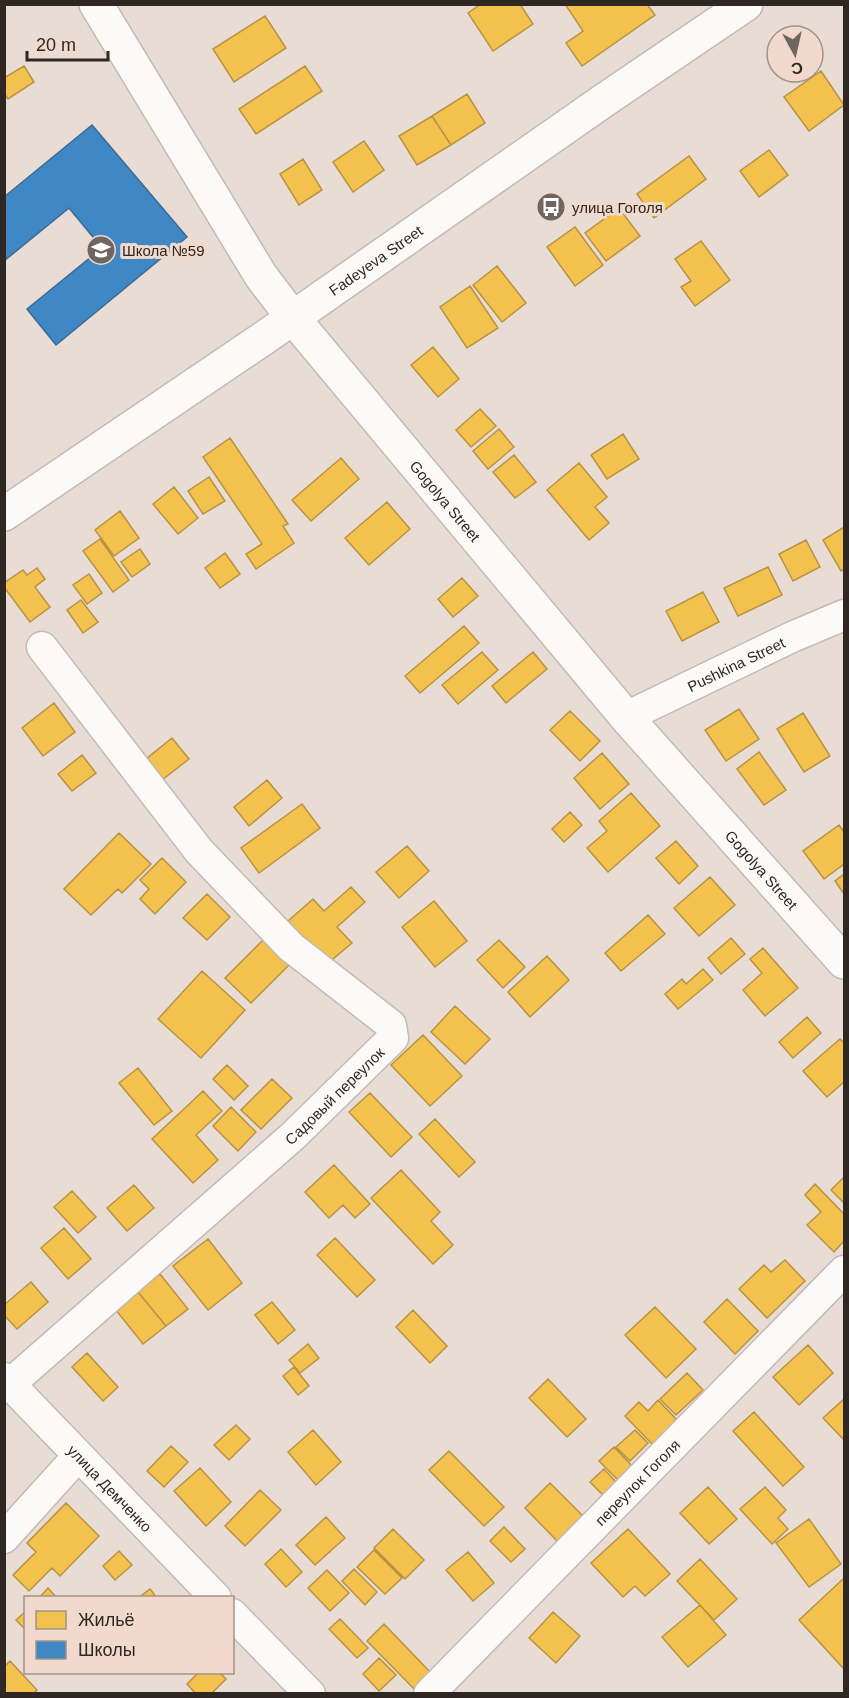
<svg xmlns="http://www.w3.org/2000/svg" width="849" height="1698" font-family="Arial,sans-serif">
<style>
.homes{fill:#f2c14e;stroke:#b89341;stroke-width:1.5}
.schools{fill:#3f88c5;stroke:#3a6b94;stroke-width:1.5}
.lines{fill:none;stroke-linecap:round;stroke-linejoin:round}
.street-casing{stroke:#c4bab4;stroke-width:33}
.secondary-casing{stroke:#c4bab4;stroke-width:36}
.street{stroke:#fcfaf9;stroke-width:30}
.secondary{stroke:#fcfaf9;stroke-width:33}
.labels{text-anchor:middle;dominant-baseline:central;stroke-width:6;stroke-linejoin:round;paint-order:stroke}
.poi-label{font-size:15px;fill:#2f2722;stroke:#f1dacd;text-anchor:start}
.street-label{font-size:15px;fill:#2f2722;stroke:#f1dacd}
</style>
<rect width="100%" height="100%" fill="#e9dcd5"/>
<path class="homes" d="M 481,4 L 520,4 L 533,24 L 493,51 L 468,13 Z
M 565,4 L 647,4 L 655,15 L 582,66 L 566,43 L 583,31 Z
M 265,16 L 286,48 L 234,82 L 213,49 Z
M 24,66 L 34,82 L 8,99 L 4,93 L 4,78 Z
M 305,66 L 322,91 L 256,134 L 239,109 Z
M 821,71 L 844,105 L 809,131 L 784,97 Z
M 467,94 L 485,123 L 451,145 L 432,116 Z
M 432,116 L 451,145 L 417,165 L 399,136 Z
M 364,141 L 384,170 L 353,192 L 333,162 Z
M 769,150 L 788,175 L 759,197 L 740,171 Z
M 689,156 L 706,179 L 654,218 L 637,194 Z
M 303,159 L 322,190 L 299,205 L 280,174 Z
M 619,208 L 640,236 L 606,261 L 585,233 Z
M 575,227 L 603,265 L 575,286 L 547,247 Z
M 701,241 L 730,280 L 695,306 L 681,287 L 691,281 L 675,259 Z
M 497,266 L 526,303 L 502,322 L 473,285 Z
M 470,286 L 498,328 L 467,348 L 440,307 Z
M 433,347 L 459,379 L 438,397 L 411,365 Z
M 480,409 L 496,426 L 471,447 L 456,430 Z
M 499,429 L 514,447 L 488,469 L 473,451 Z
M 623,434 L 639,459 L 607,479 L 591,455 Z
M 230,438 L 288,524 L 283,526 L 294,543 L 256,569 L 246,554 L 262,544 L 203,457 Z
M 514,455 L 536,482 L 515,498 L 493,472 Z
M 341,458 L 359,479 L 311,521 L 292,500 Z
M 579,463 L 607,497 L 595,507 L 609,523 L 589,540 L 547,490 Z
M 209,477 L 225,501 L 203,514 L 188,491 Z
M 174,487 L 198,518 L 178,534 L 153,504 Z
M 387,502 L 410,529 L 369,565 L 345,538 Z
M 120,511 L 139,538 L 114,556 L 95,530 Z
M 844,527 L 844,569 L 841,571 L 823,540 Z
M 100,539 L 129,580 L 113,592 L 83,551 Z
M 806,540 L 820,567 L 793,581 L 779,554 Z
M 140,549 L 150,564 L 132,577 L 121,562 Z
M 225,553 L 240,574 L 220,588 L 205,568 Z
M 768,567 L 782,595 L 738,616 L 724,588 Z
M 37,568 L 45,579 L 35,587 L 50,607 L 30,622 L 4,587 L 4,583 L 23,570 L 27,575 Z
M 89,574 L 102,593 L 87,604 L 73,585 Z
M 462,578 L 478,596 L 453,617 L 438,599 Z
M 703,592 L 719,622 L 682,641 L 666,611 Z
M 81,600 L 98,622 L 83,633 L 67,610 Z
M 464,626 L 479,643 L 420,693 L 405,676 Z
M 482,652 L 498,670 L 458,704 L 442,685 Z
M 533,652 L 547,669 L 506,703 L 492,686 Z
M 54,703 L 75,732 L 43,756 L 22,728 Z
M 739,709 L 759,739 L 726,761 L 705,730 Z
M 570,711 L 600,741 L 580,761 L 550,730 Z
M 803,713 L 830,756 L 804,772 L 777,729 Z
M 172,738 L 189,759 L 162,780 L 146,759 Z
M 759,752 L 786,790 L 764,805 L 737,769 Z
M 602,753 L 629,784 L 600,809 L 574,778 Z
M 82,755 L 96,773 L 72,791 L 58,774 Z
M 267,780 L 282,798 L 249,826 L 234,807 Z
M 631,793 L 660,826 L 608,872 L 587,848 L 607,831 L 599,821 Z
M 302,804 L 320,828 L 259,873 L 241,848 Z
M 570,812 L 582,825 L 564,842 L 552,829 Z
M 839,825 L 844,832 L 844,864 L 824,879 L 803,851 Z
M 119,833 L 151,864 L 122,893 L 118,889 L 91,915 L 64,889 Z
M 676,841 L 698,866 L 679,884 L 656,858 Z
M 407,846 L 429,871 L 399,898 L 376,872 Z
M 162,858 L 186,882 L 155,914 L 140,899 L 149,889 L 140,880 Z
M 844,874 L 844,894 L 835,881 Z
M 710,877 L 735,905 L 699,936 L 674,908 Z
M 351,887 L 365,902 L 337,927 L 352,943 L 326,965 L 288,921 L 313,899 L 324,911 Z
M 207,894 L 230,917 L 207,940 L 183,918 Z
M 434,901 L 467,941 L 435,967 L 402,927 Z
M 648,915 L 665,934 L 621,971 L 605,953 Z
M 266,937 L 292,962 L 251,1003 L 225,978 Z
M 731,938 L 745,954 L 721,974 L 708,958 Z
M 499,940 L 525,967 L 503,988 L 477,960 Z
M 763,948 L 798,988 L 765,1016 L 743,990 L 762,973 L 750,959 Z
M 547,956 L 569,980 L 530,1017 L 508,992 Z
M 703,969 L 713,980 L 678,1009 L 665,994 L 682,979 L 686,984 Z
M 202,971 L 245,1010 L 201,1058 L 158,1019 Z
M 455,1006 L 490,1039 L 465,1064 L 431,1032 Z
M 807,1017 L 821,1033 L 793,1058 L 779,1042 Z
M 423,1035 L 462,1076 L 430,1106 L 391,1065 Z
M 840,1039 L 844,1043 L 844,1082 L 827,1097 L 803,1071 Z
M 227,1065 L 248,1086 L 234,1100 L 213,1079 Z
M 138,1068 L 172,1111 L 154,1125 L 119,1083 Z
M 272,1079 L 292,1098 L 261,1129 L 241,1110 Z
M 203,1091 L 222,1111 L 196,1135 L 218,1160 L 193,1183 L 152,1139 Z
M 370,1093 L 412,1137 L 391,1157 L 349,1112 Z
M 231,1107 L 256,1132 L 238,1151 L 213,1126 Z
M 435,1119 L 475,1162 L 459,1177 L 419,1134 Z
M 334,1165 L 370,1204 L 355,1218 L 343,1205 L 329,1218 L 305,1192 Z
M 401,1170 L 440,1212 L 431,1221 L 453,1245 L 433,1264 L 371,1198 Z
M 844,1177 L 844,1203 L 831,1190 Z
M 815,1184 L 844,1214 L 844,1241 L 834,1252 L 807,1225 L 821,1212 L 805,1195 Z
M 134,1185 L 154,1208 L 127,1231 L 107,1208 Z
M 72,1191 L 96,1217 L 78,1233 L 54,1207 Z
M 64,1228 L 91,1259 L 68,1279 L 41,1248 Z
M 335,1238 L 375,1280 L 357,1297 L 317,1255 Z
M 208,1239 L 242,1283 L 208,1310 L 173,1266 Z
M 785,1260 L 805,1281 L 767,1318 L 739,1289 L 764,1265 L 771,1272 Z
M 160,1274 L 188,1309 L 166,1326 L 138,1292 Z
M 31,1282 L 48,1302 L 17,1329 L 4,1315 L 4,1305 Z
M 138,1292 L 166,1326 L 143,1344 L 115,1309 Z
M 727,1299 L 758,1331 L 735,1354 L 704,1322 Z
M 272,1302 L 295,1330 L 278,1344 L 255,1315 Z
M 655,1307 L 696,1349 L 666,1378 L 625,1335 Z
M 413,1310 L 447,1346 L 430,1363 L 396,1327 Z
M 308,1344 L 319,1358 L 300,1373 L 289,1360 Z
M 808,1345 L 833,1373 L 799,1405 L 773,1377 Z
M 87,1353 L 118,1387 L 103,1401 L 72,1367 Z
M 294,1367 L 309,1386 L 298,1395 L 283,1376 Z
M 687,1373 L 703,1390 L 676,1415 L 660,1399 Z
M 548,1379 L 586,1419 L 567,1437 L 529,1398 Z
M 844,1399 L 844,1438 L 843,1439 L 823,1418 Z
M 658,1400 L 678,1421 L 653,1445 L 625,1416 L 639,1402 L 648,1411 Z
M 754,1412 L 804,1467 L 783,1486 L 733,1431 Z
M 236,1425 L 250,1439 L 229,1460 L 214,1445 Z
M 313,1430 L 341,1462 L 316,1485 L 288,1452 Z
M 635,1430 L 648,1443 L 630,1461 L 616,1447 Z
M 171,1446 L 188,1462 L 164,1487 L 147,1471 Z
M 614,1447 L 632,1466 L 618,1480 L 599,1461 Z
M 449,1451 L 504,1507 L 484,1526 L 429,1470 Z
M 200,1468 L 231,1502 L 206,1526 L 174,1491 Z
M 604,1469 L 619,1485 L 606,1498 L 590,1482 Z
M 550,1483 L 584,1517 L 558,1542 L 525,1508 Z
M 708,1487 L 737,1519 L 709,1544 L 680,1513 Z
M 765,1487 L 786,1510 L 778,1518 L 788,1529 L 772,1544 L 740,1509 Z
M 260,1490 L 281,1510 L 245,1546 L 225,1526 Z
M 66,1503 L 99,1536 L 60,1576 L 52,1568 L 29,1591 L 13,1575 L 36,1552 L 27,1543 Z
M 326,1517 L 345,1538 L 315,1565 L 296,1545 Z
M 809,1519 L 841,1564 L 809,1587 L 776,1543 Z
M 504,1527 L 525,1549 L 511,1562 L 490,1541 Z
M 393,1529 L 424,1560 L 405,1579 L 374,1548 Z
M 628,1529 L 670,1574 L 645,1596 L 635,1586 L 623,1597 L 591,1563 Z
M 281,1549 L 302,1572 L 286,1587 L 265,1564 Z
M 374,1550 L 402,1578 L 385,1594 L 357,1567 Z
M 119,1551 L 132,1565 L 115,1580 L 103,1566 Z
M 468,1552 L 494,1583 L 473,1601 L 446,1570 Z
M 700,1559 L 737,1599 L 714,1620 L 677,1581 Z
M 354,1569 L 377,1592 L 365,1605 L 342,1581 Z
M 327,1570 L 349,1593 L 330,1611 L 308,1588 Z
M 843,1579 L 844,1580 L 844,1669 L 799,1620 Z
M 48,1588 L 57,1598 L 39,1598 Z
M 150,1589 L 157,1598 L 138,1598 Z
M 700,1605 L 726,1635 L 688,1667 L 662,1637 Z
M 26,1611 L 26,1630 L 16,1620 Z
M 553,1612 L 580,1636 L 556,1663 L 529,1638 Z
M 340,1619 L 368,1648 L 357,1658 L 329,1629 Z
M 384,1624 L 433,1675 L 416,1691 L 367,1641 Z
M 379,1658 L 396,1675 L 379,1691 L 363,1674 Z
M 10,1661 L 37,1690 L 33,1694 L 4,1694 L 4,1667 Z
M 199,1672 L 219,1672 L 226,1679 L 211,1694 L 196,1694 L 187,1684 Z"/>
<path class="schools" d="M 92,125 L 187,237 L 56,345 L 27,309 L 102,248 L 69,208 L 4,261 L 4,197 Z"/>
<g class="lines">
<g class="street-casing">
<g id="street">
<path id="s1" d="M 626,717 L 792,637 L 844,615"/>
<path id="s2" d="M 4,1378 L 216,1598"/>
<path id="s3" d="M 10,1384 L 293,1136 L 393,1038 L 391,1025 L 291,947 L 199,851 L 42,647"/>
<path d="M 4,1538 L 78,1456"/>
<path d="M 232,1614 L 310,1694"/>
<path id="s4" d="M 429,1694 L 844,1271"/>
</g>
</g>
<g class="secondary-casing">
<g id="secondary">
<path id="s5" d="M 96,4 L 261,276 L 293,318 L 626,717 L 844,962"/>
<path id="s6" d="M 4,514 L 261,340 L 603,101 L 746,4"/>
</g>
</g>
<use href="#street" class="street"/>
<use href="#secondary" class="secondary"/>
</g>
<defs>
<g id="bus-disc" transform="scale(1.5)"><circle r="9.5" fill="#706661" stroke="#f1dacd"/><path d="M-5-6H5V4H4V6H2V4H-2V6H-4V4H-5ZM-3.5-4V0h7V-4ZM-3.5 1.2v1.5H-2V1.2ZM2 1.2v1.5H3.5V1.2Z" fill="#fff"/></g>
<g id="school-disc" transform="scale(1.5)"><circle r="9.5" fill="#706661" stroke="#f1dacd"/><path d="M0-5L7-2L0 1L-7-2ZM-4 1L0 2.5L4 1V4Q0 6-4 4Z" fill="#fff"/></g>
</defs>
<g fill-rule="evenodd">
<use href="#bus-disc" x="551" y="207"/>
<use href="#school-disc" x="101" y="250"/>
</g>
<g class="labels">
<g class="poi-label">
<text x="572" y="207">улица Гоголя</text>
<text x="122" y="250">Школа №59</text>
</g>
<g class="street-label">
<text stroke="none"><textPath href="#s6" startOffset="450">Fadeyeva Street</textPath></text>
<text stroke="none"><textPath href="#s5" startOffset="609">Gogolya Street</textPath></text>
<text stroke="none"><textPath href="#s1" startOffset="122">Pushkina Street</textPath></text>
<text stroke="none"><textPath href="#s5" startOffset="1095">Gogolya Street</textPath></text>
<text stroke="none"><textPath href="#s3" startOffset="434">Садовый переулок</textPath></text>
<text stroke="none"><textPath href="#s4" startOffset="297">переулок Гоголя</textPath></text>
<text stroke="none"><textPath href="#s2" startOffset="153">улица Демченко</textPath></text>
</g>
</g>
<rect width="849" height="1698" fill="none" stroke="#2f2722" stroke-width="12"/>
<rect x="24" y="1596" width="210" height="78" fill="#f1dacd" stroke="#a39289" stroke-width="1.5"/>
<rect x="36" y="1611" width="30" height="18" fill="#f2c14e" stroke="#a39289" stroke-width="1.5"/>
<text x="78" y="1626" font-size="18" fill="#2f2722">Жильё</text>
<rect x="36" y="1641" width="30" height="18" fill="#3f88c5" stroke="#a39289" stroke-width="1.5"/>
<text x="78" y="1656" font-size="18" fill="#2f2722">Школы</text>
<g transform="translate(795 54) rotate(172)"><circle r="28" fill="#f1dacd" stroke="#a39289" stroke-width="1.5"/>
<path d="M0-4.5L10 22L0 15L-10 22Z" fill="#706661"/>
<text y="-9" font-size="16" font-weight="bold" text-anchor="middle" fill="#2f2722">С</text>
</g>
<path d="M27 51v9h81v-9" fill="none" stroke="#2f2722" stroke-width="3"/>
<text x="36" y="51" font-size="18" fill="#2f2722" stroke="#f1dacd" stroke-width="4.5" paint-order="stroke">20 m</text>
</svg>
